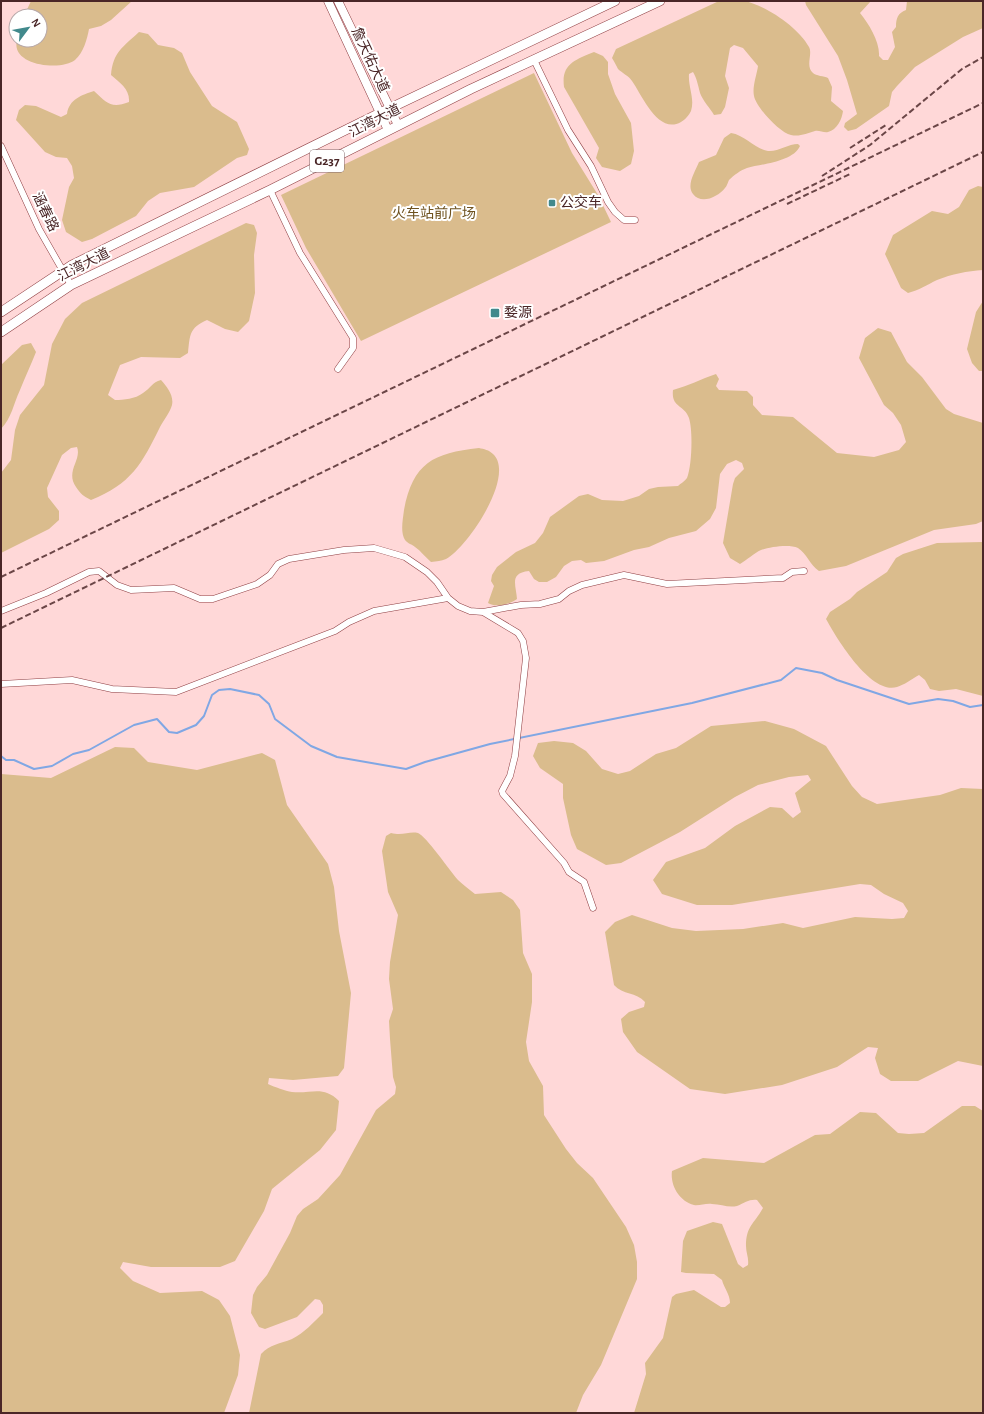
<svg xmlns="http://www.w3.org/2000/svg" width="984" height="1414" font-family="'Alegreya Sans','Noto Sans SC',sans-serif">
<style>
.green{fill:#dabc8d}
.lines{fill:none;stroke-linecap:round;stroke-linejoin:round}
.stream{stroke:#80a7e4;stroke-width:2}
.minor-casing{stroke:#8f3f43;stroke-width:7}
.major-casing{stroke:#8f3f43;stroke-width:9}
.highway-casing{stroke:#8f3f43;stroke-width:10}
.minor{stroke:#fff;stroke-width:6}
.major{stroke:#fff;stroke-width:8}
.highway{stroke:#fff;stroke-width:9}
.rail{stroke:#6b4647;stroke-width:2;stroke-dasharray:6 3;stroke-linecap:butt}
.poi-dot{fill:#41898c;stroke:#fff;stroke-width:1.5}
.labels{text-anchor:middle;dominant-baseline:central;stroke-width:4;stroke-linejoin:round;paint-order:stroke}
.shield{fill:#fff;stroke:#806768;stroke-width:1}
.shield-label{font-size:13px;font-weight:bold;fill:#4a2627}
.street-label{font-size:14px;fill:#4a2627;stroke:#fff}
.poi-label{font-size:14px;fill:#4a2627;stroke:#fff;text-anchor:start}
.park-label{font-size:14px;fill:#6e521f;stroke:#fff}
</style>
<rect width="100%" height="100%" fill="#ffd8d8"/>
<path class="green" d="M 31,1 L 132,1 L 111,20 L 101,26 L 89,29 C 87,39 84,52 75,60 C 62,71 10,66 17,40 L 40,40 L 40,16 L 24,16 Z
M 719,1 C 727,1 736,0 744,1 C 765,5 798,27 809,47 C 813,54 805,66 813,73 C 816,76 824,76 828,78 L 832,87 L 831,101 L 843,111 C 842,119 837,130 828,132 C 824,133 819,130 815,131 C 807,133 800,137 791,135 C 780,133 756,107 754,96 C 752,87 757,74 758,66 L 743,48 L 734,45 L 730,48 L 725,76 L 729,88 L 725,107 L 721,114 L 714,115 C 710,108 703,101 700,93 C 698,85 697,79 693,72 L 689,74 C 688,87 695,99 691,111 C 689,115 685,120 681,122 C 658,135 642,95 632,81 C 629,76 622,73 618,69 C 616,65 614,61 612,58 L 616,49 Z
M 805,1 L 871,1 L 860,13 C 869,24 880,42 879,56 L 883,60 L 888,60 L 895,47 L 892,32 L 896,27 C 896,18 898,13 906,10 L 907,1 L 983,1 L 983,28 L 963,37 L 915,67 L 897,86 L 892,92 L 889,106 L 856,129 L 848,131 L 844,127 L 845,123 L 857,114 L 847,80 L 838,56 L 806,5 Z
M 139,32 L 148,34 L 158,45 L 174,48 L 182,53 L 190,72 L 212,106 L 237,122 L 249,149 L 247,155 L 237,158 L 194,187 L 160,193 L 148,201 L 136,216 L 92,239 L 82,242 L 66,232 L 62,220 L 69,187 L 74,178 L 72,166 L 67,158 L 56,157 L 45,152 L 16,120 L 19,110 L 25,105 L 36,106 L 61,117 L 67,114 C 69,99 82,95 94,91 C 107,103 111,109 129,102 C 130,89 120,83 111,75 C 113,52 123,47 139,32 Z
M 594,52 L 603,56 L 608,62 L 608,74 L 615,94 L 631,123 L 634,151 L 631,164 L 620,171 L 602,167 L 596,158 L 599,148 L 564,87 C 561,64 575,60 594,52 Z
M 534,73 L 572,153 L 598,195 L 611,222 L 361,341 L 306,248 L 281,195 Z
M 731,133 C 745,135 755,149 768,151 C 778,152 788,144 798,144 L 800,146 C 793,162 761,164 747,168 C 741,170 734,175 729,180 C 728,182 727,186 725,188 C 718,197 701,205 693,194 C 686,185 695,172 699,162 L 716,155 L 724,138 Z
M 978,186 L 983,187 L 983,270 C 967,271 952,274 937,280 C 927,285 919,290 908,293 L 901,288 L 885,254 L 893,235 L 932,211 L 948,214 L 959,207 L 969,190 Z
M 246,223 L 254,225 L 257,233 L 254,255 L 255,293 L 249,321 L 238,332 L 225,329 L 207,320 C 189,328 190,335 188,353 L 180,358 L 141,357 L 120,365 L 108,395 L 115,400 C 124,400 135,399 143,393 C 151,388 152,382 161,380 C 167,387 174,395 172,405 C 170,412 164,420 160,427 C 142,464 131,484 91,500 C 83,496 81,494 76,487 C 65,471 82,460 77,447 L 71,448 L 62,455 L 47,488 L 48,497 L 59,511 L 59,520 L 49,529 L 1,553 L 1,473 L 11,460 L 15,430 L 20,415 L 44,385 L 52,344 L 65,319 L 82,303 Z
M 983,301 L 983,371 L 979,371 L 972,363 L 967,349 L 976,312 Z
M 878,328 L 891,332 L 907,362 L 922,377 L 946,409 L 954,414 L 983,423 L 983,521 L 976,524 L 934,530 L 846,566 L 819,571 C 810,565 807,554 798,548 C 789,544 770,547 761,550 C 754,553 747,560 740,564 L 730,558 L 723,543 L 733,484 L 735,478 L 744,469 L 742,463 L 736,460 L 727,464 L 720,474 L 716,508 L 710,519 L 696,531 L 669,538 L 649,547 L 634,550 L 604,561 L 586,563 L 581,560 L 572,561 L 564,566 L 556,577 L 547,582 L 539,582 L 534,579 L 529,571 C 509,573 516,585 517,599 C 510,604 496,608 488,603 L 494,586 L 491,581 L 492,575 L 497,567 L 516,552 L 535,543 L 543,533 L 550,517 L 579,496 L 588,494 L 602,500 L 623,501 L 639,496 L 649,489 L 658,487 L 678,486 C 680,484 685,481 687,478 C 692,465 693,431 689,418 C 684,404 671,408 673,390 C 688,386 701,379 716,374 L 719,379 L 716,386 L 719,390 L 747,391 L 753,397 L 753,405 L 762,415 L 793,417 L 837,453 L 874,457 L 899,450 L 906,442 L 901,425 L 893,413 L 884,405 L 859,358 L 865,338 Z
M 31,343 L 36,352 C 31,365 25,377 20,390 C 13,405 12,417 1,429 L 1,365 L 22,345 Z
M 479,448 C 484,449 489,450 493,454 C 516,475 468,547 446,559 C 441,561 437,561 431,562 C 425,557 421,551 415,547 C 412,544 408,544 405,540 C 400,532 403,519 404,510 C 413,463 433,453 479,448 Z
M 983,542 L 983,696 L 956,689 L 939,691 L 930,689 L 925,680 L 919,675 C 912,679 904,685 897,687 C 871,695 837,639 826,619 L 830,612 L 850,599 L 857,592 L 887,572 L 896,558 L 903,554 L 937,543 Z
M 765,721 L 794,729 L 826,746 L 852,786 L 862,797 L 877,804 L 940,795 L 961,788 L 983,789 L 983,1066 L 958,1061 L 918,1081 L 891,1081 L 880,1074 L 875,1058 L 878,1048 L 868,1047 L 837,1067 L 782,1085 L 725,1094 L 690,1089 L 637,1052 L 623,1032 L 621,1019 L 629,1012 L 644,1007 L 645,1002 C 636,992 623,995 614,985 L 605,932 L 615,922 L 632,915 L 672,928 L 696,931 L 743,929 L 783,923 L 803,928 L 855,917 L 892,919 L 904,918 L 908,911 L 903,903 L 884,894 L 871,885 L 860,884 L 732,905 L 697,905 L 662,894 L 653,880 L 666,862 L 705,848 L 735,826 L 770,807 L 782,808 L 793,818 L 801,812 L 795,793 L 811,780 L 808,775 L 789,777 L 758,785 L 735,797 L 680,832 L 621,863 L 606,865 L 577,849 L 571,835 L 563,798 L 563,784 L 540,768 L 533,756 L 538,743 L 554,741 L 573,743 L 586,751 L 602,769 L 618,774 L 630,771 L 656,754 L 676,748 L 711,726 Z
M 115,747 L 134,748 L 148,762 L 197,770 L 262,753 L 275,760 L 287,805 L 328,864 L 334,887 L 339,931 L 351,993 L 344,1068 L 338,1076 L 293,1080 L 269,1078 L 268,1084 C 275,1087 285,1091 292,1092 C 312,1094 323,1085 339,1101 L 336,1130 L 320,1150 L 272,1189 L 264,1211 L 235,1261 L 220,1267 L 151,1267 L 123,1262 L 120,1268 L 133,1281 L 160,1293 L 202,1291 L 219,1300 L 230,1316 L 240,1355 L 238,1375 L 224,1413 L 1,1413 L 1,774 L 51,778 Z
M 391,833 C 403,836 409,831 418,833 C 426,836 450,871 458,880 C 463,885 469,889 475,894 L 501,892 L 513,900 L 520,910 L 523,953 L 532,974 L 532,1002 L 526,1042 L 529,1061 L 543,1086 L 544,1115 L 566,1149 L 577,1163 L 593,1178 L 626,1227 L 634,1245 L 637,1262 L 637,1279 L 601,1365 L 583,1395 L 576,1413 L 249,1413 L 261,1354 C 270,1344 280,1344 292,1339 C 304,1333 314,1322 323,1313 L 323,1305 L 320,1300 L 315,1299 L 297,1317 L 265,1329 L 259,1327 L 251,1313 L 253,1295 L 257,1287 L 267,1275 L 290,1233 L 297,1216 L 303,1209 L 318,1199 L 340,1175 L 376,1110 L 395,1094 L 396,1087 L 393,1077 L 390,1039 L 389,1021 L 393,1009 L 389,979 L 390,962 L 398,915 L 388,892 L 382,851 L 386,836 Z
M 962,1106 L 975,1106 L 983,1111 L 983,1413 L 634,1413 L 646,1374 L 645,1363 L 663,1338 L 672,1297 L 676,1294 L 694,1290 L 721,1307 L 725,1307 L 730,1303 C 730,1294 724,1288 722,1280 L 714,1274 L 686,1273 L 681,1272 L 683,1241 L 687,1231 L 713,1222 L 722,1224 L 738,1264 L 743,1268 L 748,1265 C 749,1258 746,1253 746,1246 C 746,1226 754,1224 763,1208 L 757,1200 C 749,1199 745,1203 737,1206 C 728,1208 721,1204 712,1204 C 706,1203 699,1206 694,1205 C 679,1201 670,1185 672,1171 L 703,1158 L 764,1163 L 815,1135 L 830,1134 L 860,1112 L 876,1113 L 898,1133 L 909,1134 L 924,1133 Z"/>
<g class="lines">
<path class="stream" d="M 1,756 L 6,760 L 14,760 L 34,769 L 52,766 L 73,754 L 89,750 L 134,725 L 157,719 L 169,732 L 177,733 L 196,725 L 204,716 L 212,695 L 219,690 L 230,689 L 259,695 L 269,704 L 275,719 L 311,746 L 337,757 L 406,769 L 425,762 L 490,744 L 692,703 L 781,680 L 796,668 L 822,673 L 837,680 L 909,704 L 938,699 L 953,701 L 970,707 L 983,705"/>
<g class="minor-casing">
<path id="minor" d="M 534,60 L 568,130 L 591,166 L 608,202 L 615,212 L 624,220 L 635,220
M 1,146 L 39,229 L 71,285
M 270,190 L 300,253 L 353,338 L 353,348 L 338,369
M 1,611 L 46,593 L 89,572 L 99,571 L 117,585 L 131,590 L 174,588 L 200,599 L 213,599 L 257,584 L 270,575 L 278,564 L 289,559 L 344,550 L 374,548 L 405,557 L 427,572 L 437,582 L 448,598 L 458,606 L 470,611 L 483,612 L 518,633 L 523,641 L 526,658 L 515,756 L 510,776 L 502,791 L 503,794 L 564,863 L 569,872 L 584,882 L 593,908
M 483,612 L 521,605 L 540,604 L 559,599 L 569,591 L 582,585 L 624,575 L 667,584 L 783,578 L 792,572 L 804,571
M 1,684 L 72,680 L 112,689 L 176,692 L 335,631 L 349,622 L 374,611 L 448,598"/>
</g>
<g class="major-casing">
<path id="major" d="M 328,1 L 388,130
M 338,1 L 398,125"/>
</g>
<g class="highway-casing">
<path id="highway" d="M 1,312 L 72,265 L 380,113 L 615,1
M 1,332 L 71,285 L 270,190 L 471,89 L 660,1"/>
</g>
<use href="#minor" class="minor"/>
<use href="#major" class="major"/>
<use href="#highway" class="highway"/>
<path class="rail" d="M 850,148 L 886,125
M 822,176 L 870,145 L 962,69 L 983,57
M 787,204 L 850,174
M 1,577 L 983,103
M 1,628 L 983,152"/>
</g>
<g class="poi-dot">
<rect x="548" y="199" width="8" height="8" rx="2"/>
<rect x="490" y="308" width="10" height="10" rx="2"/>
</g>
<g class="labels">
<rect class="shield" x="310" y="150" width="34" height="22" rx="3"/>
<g class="shield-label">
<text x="327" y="161">G237</text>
</g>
<g class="street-label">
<text transform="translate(370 60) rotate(65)">詹天佑大道</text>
<text transform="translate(375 121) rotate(-27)">江湾大道</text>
<text transform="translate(45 212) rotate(64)">涵春路</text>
<text transform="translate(84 265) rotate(-27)">江湾大道</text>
</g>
<g class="poi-label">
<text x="560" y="203">公交车</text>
<text x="504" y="313">婺源</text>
</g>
<g class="park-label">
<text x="434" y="214">火车站前广场</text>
</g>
</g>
<rect width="984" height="1414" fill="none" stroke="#4a2627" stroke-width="4"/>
<g transform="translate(28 28) rotate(58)"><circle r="19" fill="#ffffff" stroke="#b7a8a9"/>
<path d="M0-3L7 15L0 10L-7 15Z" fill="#41898c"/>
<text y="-6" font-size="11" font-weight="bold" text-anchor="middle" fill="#4a2627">N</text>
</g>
</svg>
